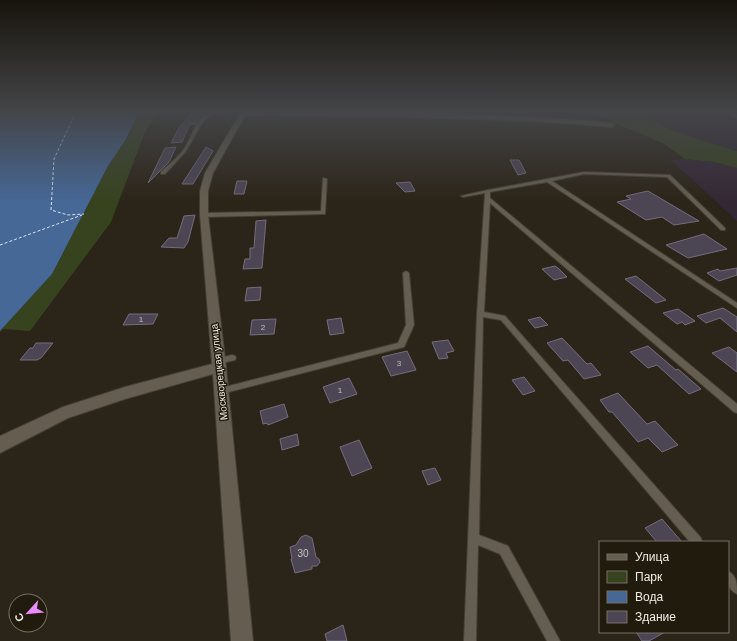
<svg xmlns="http://www.w3.org/2000/svg" width="737" height="641" font-family="Helvetica,sans-serif">
<style>
.industrial{fill:#342735}
.green{fill:#37431e}
.water{fill:#466896}
.lines{fill:none;stroke-linecap:round;stroke-linejoin:round}
.ferry{stroke:#dae4f3;stroke-width:1;stroke-dasharray:3 2;stroke-linecap:butt}
.building{fill:#4c4654;stroke:#736e7d}
.service-casing{stroke:#443e34;stroke-width:2}
.minor-casing{stroke:#443e34;stroke-width:2}
.service{fill:#655e50;fill-rule:evenodd}
.minor{fill:#655e50;fill-rule:evenodd}
.labels{text-anchor:middle;dominant-baseline:central;stroke-width:3;stroke-linejoin:round;paint-order:stroke}
.number-label{font-size:8px;fill:#c7c2c0}
.street-label{font-size:10px;fill:#f0ece4;stroke:#211b0e}
.near-number-label{font-size:10px;fill:#c7c2c0}
</style>
<rect width="100%" height="100%" fill="#2b2418"/>
<path class="industrial" d="M 644,112 L 737,112 L 737,151 L 694,138 L 657,123 L 648,118 Z
M 685,159 L 714,162 L 737,168 L 737,221 L 671,160 Z"/>
<path class="green" d="M 139,112 L 159,112 L 145,132 L 111,222 L 30,331 L 3,329 L 0,332 L 0,331 L 52,274 L 108,166 L 126,139 Z
M 588,112 L 644,112 C 649,126 720,146 737,151 L 737,168 L 714,162 L 685,159 L 663,143 Z"/>
<path class="water" d="M 0,112 L 139,112 L 126,139 L 108,166 L 52,274 L 0,331 Z"/>
<g class="lines">
<path class="ferry" d="M 76,112 L 54,159 L 51,210 L 68,215 L 84,214
M 0,245 L 82,215"/>
</g>
<path class="building" d="M 193,112 L 195,112 L 194,115 L 205,114 L 196,124 L 190,124 L 182,142 L 171,143 L 180,126 Z
M 176,147 L 169,162 L 148,183 L 165,148 Z
M 206,147 L 213,151 L 193,184 L 182,184 Z
M 510,160 L 519,160 L 526,173 L 518,175 Z
M 237,181 L 247,181 L 244,194 L 234,194 Z
M 410,182 L 415,191 L 405,192 L 396,183 Z
M 648,191 L 699,221 L 674,225 L 662,217 L 646,220 L 617,202 L 631,199 L 626,196 Z
M 195,215 L 188,242 L 184,248 L 161,247 L 169,238 L 177,238 L 184,216 Z
M 266,220 L 262,268 L 243,269 L 245,259 L 250,259 L 250,248 L 254,248 L 256,221 Z
M 704,234 L 727,249 L 688,258 L 666,245 Z
M 555,266 L 558,268 L 567,277 L 554,280 L 542,269 Z
M 737,268 L 737,275 L 719,281 L 707,273 L 718,269 L 720,271 Z
M 636,276 L 666,300 L 656,303 L 625,279 Z
M 261,287 L 260,300 L 245,301 L 247,288 Z
M 723,308 L 737,317 L 737,332 L 720,318 L 706,323 L 697,316 Z
M 678,309 L 695,321 L 685,325 L 682,322 L 677,324 L 663,313 Z
M 129,314 L 158,314 L 153,324 L 123,325 Z
M 540,317 L 548,325 L 535,328 L 528,320 Z
M 341,318 L 344,333 L 330,335 L 327,320 Z
M 276,319 L 274,334 L 250,335 L 252,320 Z
M 562,338 L 587,364 L 591,363 L 601,375 L 584,379 L 568,360 L 563,361 L 547,343 Z
M 448,340 L 454,351 L 446,353 L 448,358 L 439,359 L 432,342 Z
M 36,343 L 53,343 L 41,358 L 37,360 L 20,360 L 30,348 L 33,348 Z
M 648,346 L 676,370 L 678,369 L 701,389 L 689,394 L 657,365 L 648,368 L 630,352 Z
M 729,347 L 737,353 L 737,372 L 712,353 Z
M 407,351 L 416,370 L 391,376 L 382,357 Z
M 524,377 L 535,391 L 523,395 L 512,380 Z
M 349,378 L 357,394 L 330,403 L 323,387 Z
M 618,393 L 647,424 L 655,421 L 678,445 L 662,452 L 648,438 L 638,442 L 612,412 L 609,412 L 600,400 Z
M 284,404 L 288,417 L 268,425 L 267,423 L 263,424 L 260,411 Z
M 297,434 L 299,445 L 282,450 L 280,439 Z
M 359,440 L 372,468 L 352,476 L 340,447 Z
M 435,468 L 441,480 L 428,485 L 422,471 Z
M 662,519 L 682,542 L 657,542 L 645,528 Z
M 306,535 L 312,538 L 316,557 L 319,559 L 320,562 L 317,566 L 312,566 L 312,569 L 295,573 L 291,559 L 292,559 L 290,547 L 296,545 L 301,537 Z
M 343,625 L 347,641 L 327,641 L 325,634 Z
M 636,632 L 665,632 L 649,641 L 642,641 Z"/>
<g class="lines">
<g class="service-casing">
<path id="service" d="M 212,112 L 218,112 L 211,115 L 202,123 L 186,151 L 165,174 L 161,174 L 161,172 C 169,164 178,158 184,149 C 192,137 196,117 212,112 Z
M 727,112 L 732,112 L 737,115 L 737,118 Z
M 584,172 L 670,175 L 725,228 L 725,230 L 721,230 L 667,177 L 584,174 L 552,181 L 737,303 L 737,308 L 547,182 L 490,192 L 490,198 L 737,404 L 737,413 L 734,412 L 490,203 L 484,312 L 505,316 L 701,538 L 702,542 L 690,542 L 501,320 L 483,317 L 479,535 L 508,546 L 560,641 L 547,641 L 500,554 L 478,545 L 476,641 L 464,641 L 477,314 L 485,193 L 463,197 L 461,196 L 488,190 Z
M 323,178 L 327,179 L 325,214 L 204,217 L 201,215 L 204,213 L 321,211 Z
M 406,271 L 409,273 L 414,325 L 404,347 L 221,394 L 218,393 L 217,391 L 218,389 L 221,388 L 398,343 L 406,325 L 403,273 Z
M 232,355 L 235,356 L 236,358 L 235,360 L 218,364 L 215,363 L 214,361 L 215,359 Z
M 728,571 C 737,576 737,584 737,594 C 727,589 728,581 728,571 Z"/>
</g>
<g class="minor-casing">
<path id="minor" d="M 241,112 C 365,112 489,112 612,123 L 615,125 L 612,127 C 490,116 368,117 245,115 L 213,173 L 208,191 L 208,215 L 226,367 L 253,641 L 231,641 L 213,374 L 125,399 L 68,418 L 0,453 L 0,436 L 63,407 L 125,387 L 212,364 L 200,215 L 200,191 L 205,173 Z"/>
</g>
<use href="#service" class="service"/>
<use href="#minor" class="minor"/>
</g>
<linearGradient id="sky" x2="0" y2="1"><stop stop-color="#18140d"/><stop offset="0.55" stop-color="#444548"/><stop offset="1" stop-color="#444548" stop-opacity="0"/></linearGradient>
<rect width="737" height="202" fill="url(#sky)"/>
<g class="labels">
<g class="number-label">
<text x="141" y="319">1</text>
<text x="263" y="327">2</text>
<text x="399" y="363">3</text>
<text x="340" y="390">1</text>
</g>
<g class="street-label">
<text transform="translate(219 372) rotate(-96)">Москворецкая улица</text>
</g>
<g class="near-number-label">
<text x="303" y="553">30</text>
</g>
</g>
<rect x="599" y="541" width="130" height="92" fill="#211b0e" stroke="#746f64"/>
<rect x="607" y="554" width="20" height="6" fill="#655e50" stroke="#746f64"/>
<text x="635" y="561" font-size="12" fill="#f0ece4">Улица</text>
<rect x="607" y="571" width="20" height="12" fill="#37431e" stroke="#746f64"/>
<text x="635" y="581" font-size="12" fill="#f0ece4">Парк</text>
<rect x="607" y="591" width="20" height="12" fill="#466896" stroke="#746f64"/>
<text x="635" y="601" font-size="12" fill="#f0ece4">Вода</text>
<rect x="607" y="611" width="20" height="12" fill="#4c4654" stroke="#746f64"/>
<text x="635" y="621" font-size="12" fill="#f0ece4">Здание</text>
<g transform="translate(28 613) rotate(243)"><circle r="19" fill="#211b0e" stroke="#746f64"/>
<path d="M0-3L7 15L0 10L-7 15Z" fill="#e98dfe"/>
<text y="-6" font-size="11" font-weight="bold" text-anchor="middle" fill="#f0ece4">С</text>
</g>
</svg>
